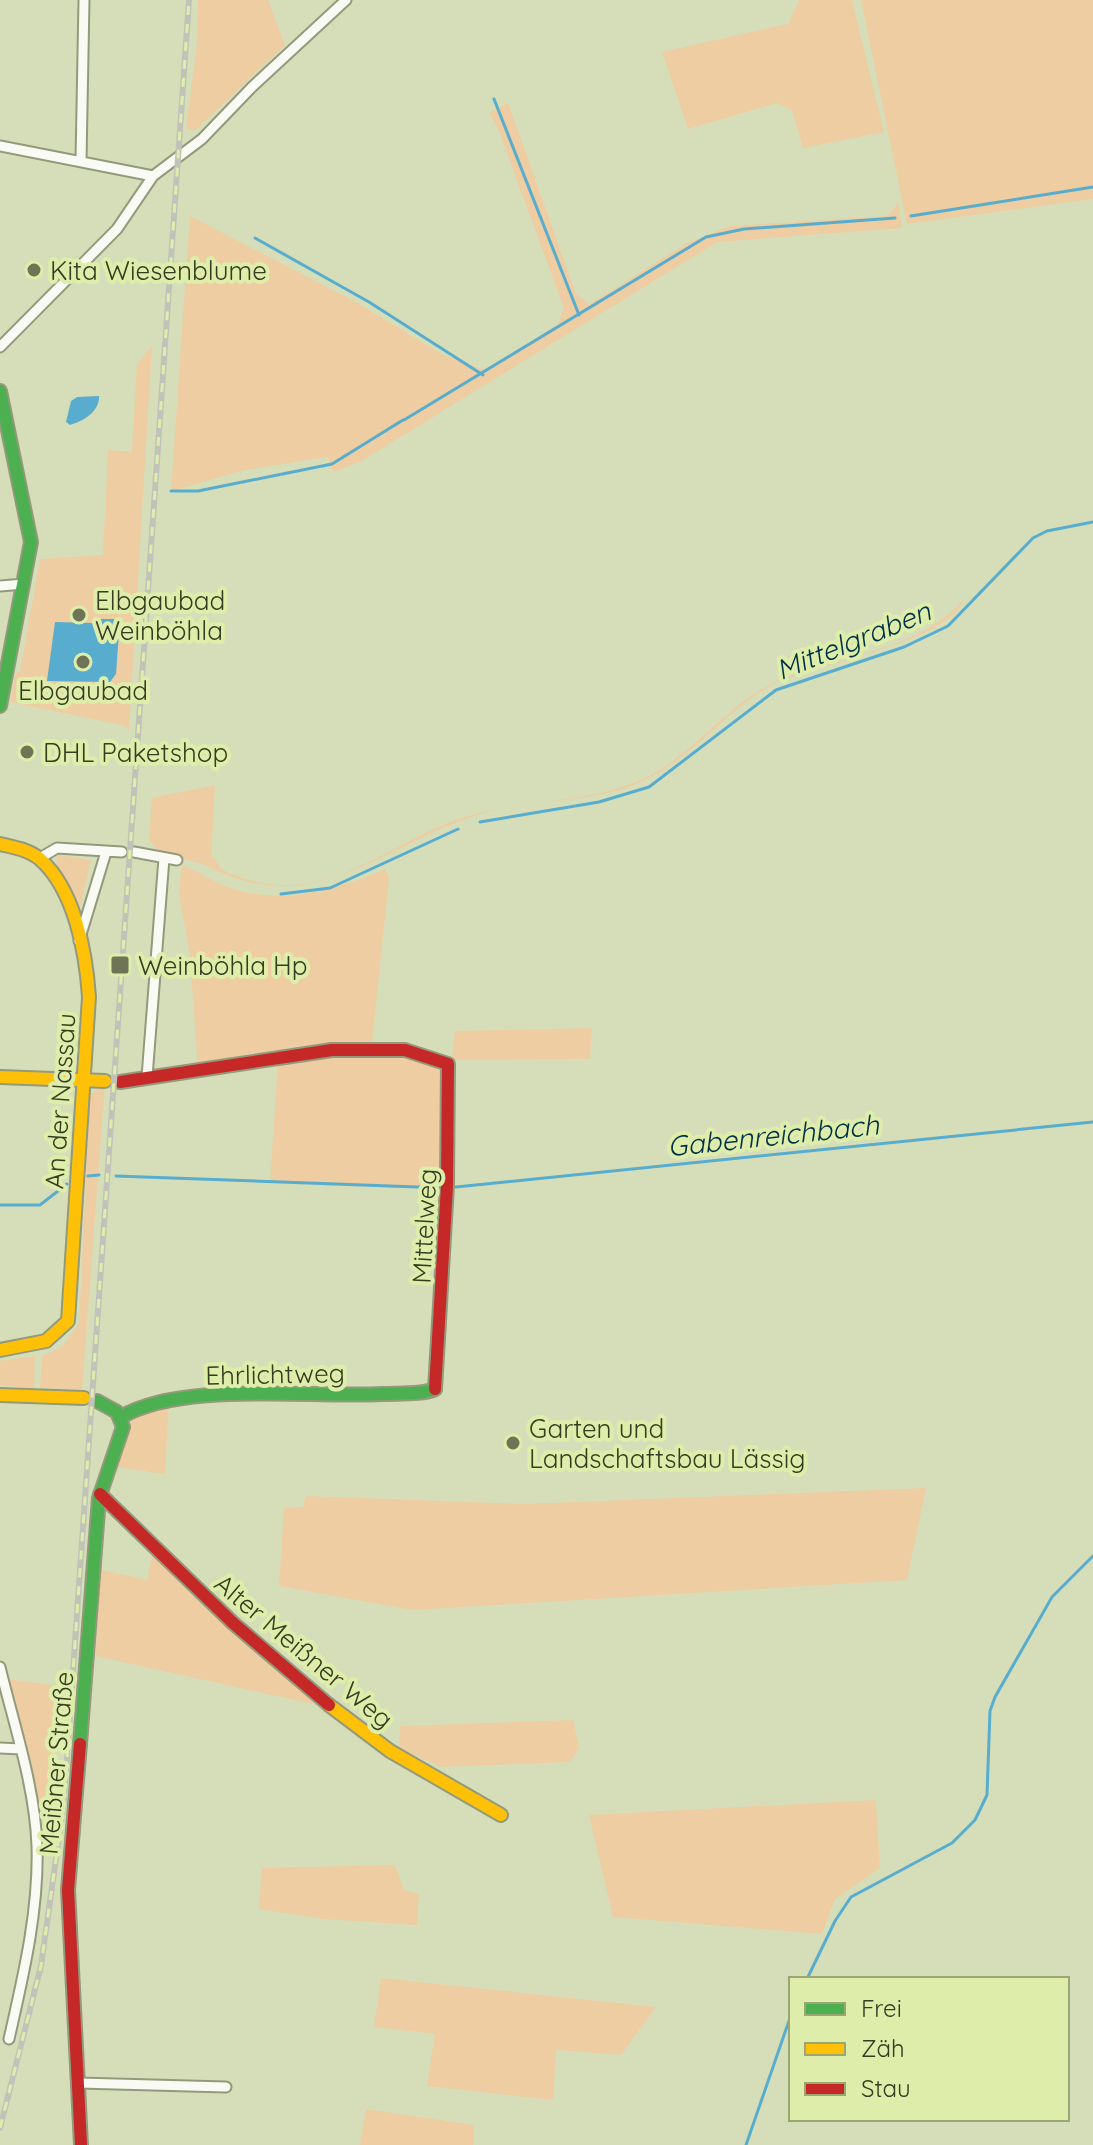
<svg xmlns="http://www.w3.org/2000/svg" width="1093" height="2145" font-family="Quicksand,sans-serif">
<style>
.green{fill:#edcda1}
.water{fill:#58adce}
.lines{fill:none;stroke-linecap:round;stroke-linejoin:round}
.stream{stroke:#58adce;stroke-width:3}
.street-casing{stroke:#939a7c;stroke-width:13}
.fast-casing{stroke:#939a7c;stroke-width:16}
.slow-casing{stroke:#939a7c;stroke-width:16}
.jam-casing{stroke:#939a7c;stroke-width:16}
.street{stroke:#f9faf4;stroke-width:9}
.fast{stroke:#4caf50;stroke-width:12}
.slow{stroke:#ffc107;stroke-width:12}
.jam{stroke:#c62828;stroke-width:12}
.rail-casing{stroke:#c1c3b9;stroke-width:6}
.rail{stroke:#deedaa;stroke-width:3;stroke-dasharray:9;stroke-linecap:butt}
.poi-dot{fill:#6e7556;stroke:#deedaa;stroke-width:3}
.labels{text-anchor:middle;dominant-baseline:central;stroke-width:8;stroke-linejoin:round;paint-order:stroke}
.poi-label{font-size:26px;fill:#363c21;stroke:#deedaa;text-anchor:start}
.street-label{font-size:26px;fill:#363c21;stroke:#deedaa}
.water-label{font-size:28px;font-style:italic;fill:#003049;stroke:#deedaa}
</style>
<rect width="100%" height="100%" fill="#d6deb9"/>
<path class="green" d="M 198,0 L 268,0 L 285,45 L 196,130 L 186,129 L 197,43 Z
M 799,0 L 852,0 L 884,132 L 803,148 L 792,110 L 777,103 L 688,129 L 662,52 L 788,24 Z
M 861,0 L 1093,0 L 1093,199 L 907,224 Z
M 508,103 L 576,294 L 590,304 L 687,243 L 730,226 L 888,216 L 898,203 L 902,228 L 717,242 L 360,462 L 333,472 L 328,457 L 245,470 L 171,491 L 190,216 L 356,302 L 447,357 C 466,356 471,370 487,369 L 558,324 L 564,308 L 498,129 L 489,113 Z
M 152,345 L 129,730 L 122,725 L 10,702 L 16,673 L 20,672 L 40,559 L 103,555 L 108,450 L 132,452 L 137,365 Z
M 964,599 C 952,640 819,664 780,681 C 729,705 695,757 643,781 C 594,804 536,798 484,813 C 382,843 318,923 207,866 C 188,857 160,860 149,839 L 152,798 L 215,785 L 211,860 L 213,856 L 221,869 C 246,882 275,888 303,884 C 358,877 401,840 453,821 C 515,798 587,806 647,777 C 695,753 728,703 778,681 C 839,654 918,652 964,599 Z
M 58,855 L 91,860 L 80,907 L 76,906 L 56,861 Z
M 182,865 C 199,872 215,883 233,889 C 286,905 336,890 385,869 L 389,878 L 372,1042 L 198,1069 L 190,955 L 179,893 Z
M 592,1028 L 590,1059 L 452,1060 L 455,1031 Z
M 333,1053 C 368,1053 414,1045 442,1071 L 446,1185 L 395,1188 L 270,1183 L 278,1061 Z
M 105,1084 L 82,1390 L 40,1388 L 42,1356 L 63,1346 L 79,1323 L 90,1095 Z
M 35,1356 L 34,1389 L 0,1385 L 0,1361 Z
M 169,1404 L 165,1474 L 115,1467 L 134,1413 Z
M 926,1488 L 907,1580 L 412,1610 L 279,1586 L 284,1508 L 303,1507 L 306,1496 L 523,1504 Z
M 153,1550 L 308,1695 L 313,1704 L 96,1656 L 98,1569 L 147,1580 Z
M 8,1679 L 59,1686 L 46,1799 L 35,1799 Z
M 573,1720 L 579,1748 L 570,1762 L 442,1767 L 399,1749 L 400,1726 Z
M 876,1800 L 880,1868 L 835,1899 L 822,1934 L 613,1917 L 589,1815 Z
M 395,1865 L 404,1890 L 419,1894 L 417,1925 L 323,1919 L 259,1909 L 262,1868 Z
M 381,1978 L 656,2007 L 621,2055 L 556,2050 L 553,2100 L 427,2086 L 435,2034 L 374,2027 Z
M 366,2109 L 474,2125 L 473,2145 L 360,2145 Z"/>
<path class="water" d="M 99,396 C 100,411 84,421 70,425 L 66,422 L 71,401 L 77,397 Z
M 94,619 L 120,619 L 116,674 L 110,682 L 47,681 L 55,622 L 93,623 Z"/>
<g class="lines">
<path class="stream" d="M 494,99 L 579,315
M 911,216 L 1093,187
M 255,238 L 369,302 L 483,375
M 404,420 L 706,237 L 744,229 L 895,218
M 171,491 L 198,491 L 332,464 L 403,420
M 480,822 L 599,802 L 649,787 L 776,690 L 904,647 L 948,626 L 1033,538 L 1047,531 L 1093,522
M 281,894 L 330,888 L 458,829
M 88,1176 L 99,1175
M 116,1176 L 444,1188
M 456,1187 L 1093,1122
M 0,1205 L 40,1205 L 67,1184
M 807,1979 L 835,1921 L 851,1897 L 952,1843 L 975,1820 L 987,1795 L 990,1711 L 995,1697 L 1052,1597 L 1093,1556
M 746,2145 L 791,2015"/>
<g class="street-casing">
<path id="street" d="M 0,146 L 153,176
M 81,161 L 84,0
M 0,347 L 117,229 L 153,176 L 202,139 L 252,87 L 346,0
M 0,586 L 24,584
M 134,852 L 177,860
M 40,858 L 57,848 L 122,852
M 79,941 L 106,852
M 147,1077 L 164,858
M 0,1667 C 14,1725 35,1787 37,1846 C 39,1911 23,1977 9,2039
M 0,1748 L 21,1749
M 79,2083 L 226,2087"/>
</g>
<g class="fast-casing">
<path id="fast" d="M 0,391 L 31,542 L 0,706
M 121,1417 C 182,1381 308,1398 382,1394 C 397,1393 423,1395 435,1389
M 80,1744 L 99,1498 L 123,1427 L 117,1412 L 97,1401"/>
</g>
<g class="slow-casing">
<path id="slow" d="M 0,844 C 14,847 29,850 40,859 C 75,890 86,953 89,997 L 68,1321 L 46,1341 L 0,1350
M 0,1077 L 105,1081
M 0,1395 L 84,1398
M 329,1705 L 390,1751 L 501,1815"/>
</g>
<g class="jam-casing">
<path id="jam" d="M 120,1082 L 332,1050 L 405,1050 L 448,1064 L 447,1186 L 435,1389
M 100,1494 L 233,1623 L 329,1705
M 80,1744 L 68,1890 L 81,2145"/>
</g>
<use href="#street" class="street"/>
<use href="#fast" class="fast"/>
<use href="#slow" class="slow"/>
<use href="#jam" class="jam"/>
<g class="rail-casing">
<path id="rail" d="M 0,2128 L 41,1966 L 64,1801 L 189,0"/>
</g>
<use href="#rail" class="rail"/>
</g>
<g class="poi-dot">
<circle cx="34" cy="270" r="8"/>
<circle cx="79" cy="615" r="8"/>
<circle cx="83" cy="662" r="8"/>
<circle cx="27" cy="752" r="8"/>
<rect x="110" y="955" width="20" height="20" rx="4"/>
<circle cx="513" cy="1443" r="8"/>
</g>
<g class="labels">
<g class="poi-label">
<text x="50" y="270">Kita Wiesenblume</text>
<text x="95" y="600">Elbgaubad<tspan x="95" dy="30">Weinböhla</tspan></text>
<text x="83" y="690" text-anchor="middle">Elbgaubad</text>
<text x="43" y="752">DHL Paketshop</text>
<text x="138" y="965">Weinböhla Hp</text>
<text x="529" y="1428">Garten und<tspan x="529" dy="30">Landschaftsbau Lässig</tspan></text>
</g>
<g class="street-label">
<text transform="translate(60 1101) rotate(-86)">An der Nassau</text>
<text transform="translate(424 1226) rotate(-87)">Mittelweg</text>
<text transform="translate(275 1374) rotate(-1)">Ehrlichtweg</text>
<text transform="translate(304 1651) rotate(40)">Alter Meißner Weg</text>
<text transform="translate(56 1763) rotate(-85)">Meißner Straße</text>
</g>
<g class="water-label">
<text transform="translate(853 640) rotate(-22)">Mittelgraben</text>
<text transform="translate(773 1135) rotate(-6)">Gabenreichbach</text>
</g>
</g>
<rect x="789" y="1977" width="280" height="144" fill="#deedaa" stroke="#9ba673" stroke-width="2"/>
<rect x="805" y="2003" width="40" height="12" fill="#4caf50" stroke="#9ba673" stroke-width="2"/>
<text x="861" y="2017" font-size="24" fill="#363c21">Frei</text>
<rect x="805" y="2043" width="40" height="12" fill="#ffc107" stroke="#9ba673" stroke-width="2"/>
<text x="861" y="2057" font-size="24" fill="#363c21">Zäh</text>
<rect x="805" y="2083" width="40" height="12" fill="#c62828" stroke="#9ba673" stroke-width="2"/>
<text x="861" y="2097" font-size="24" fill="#363c21">Stau</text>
</svg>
